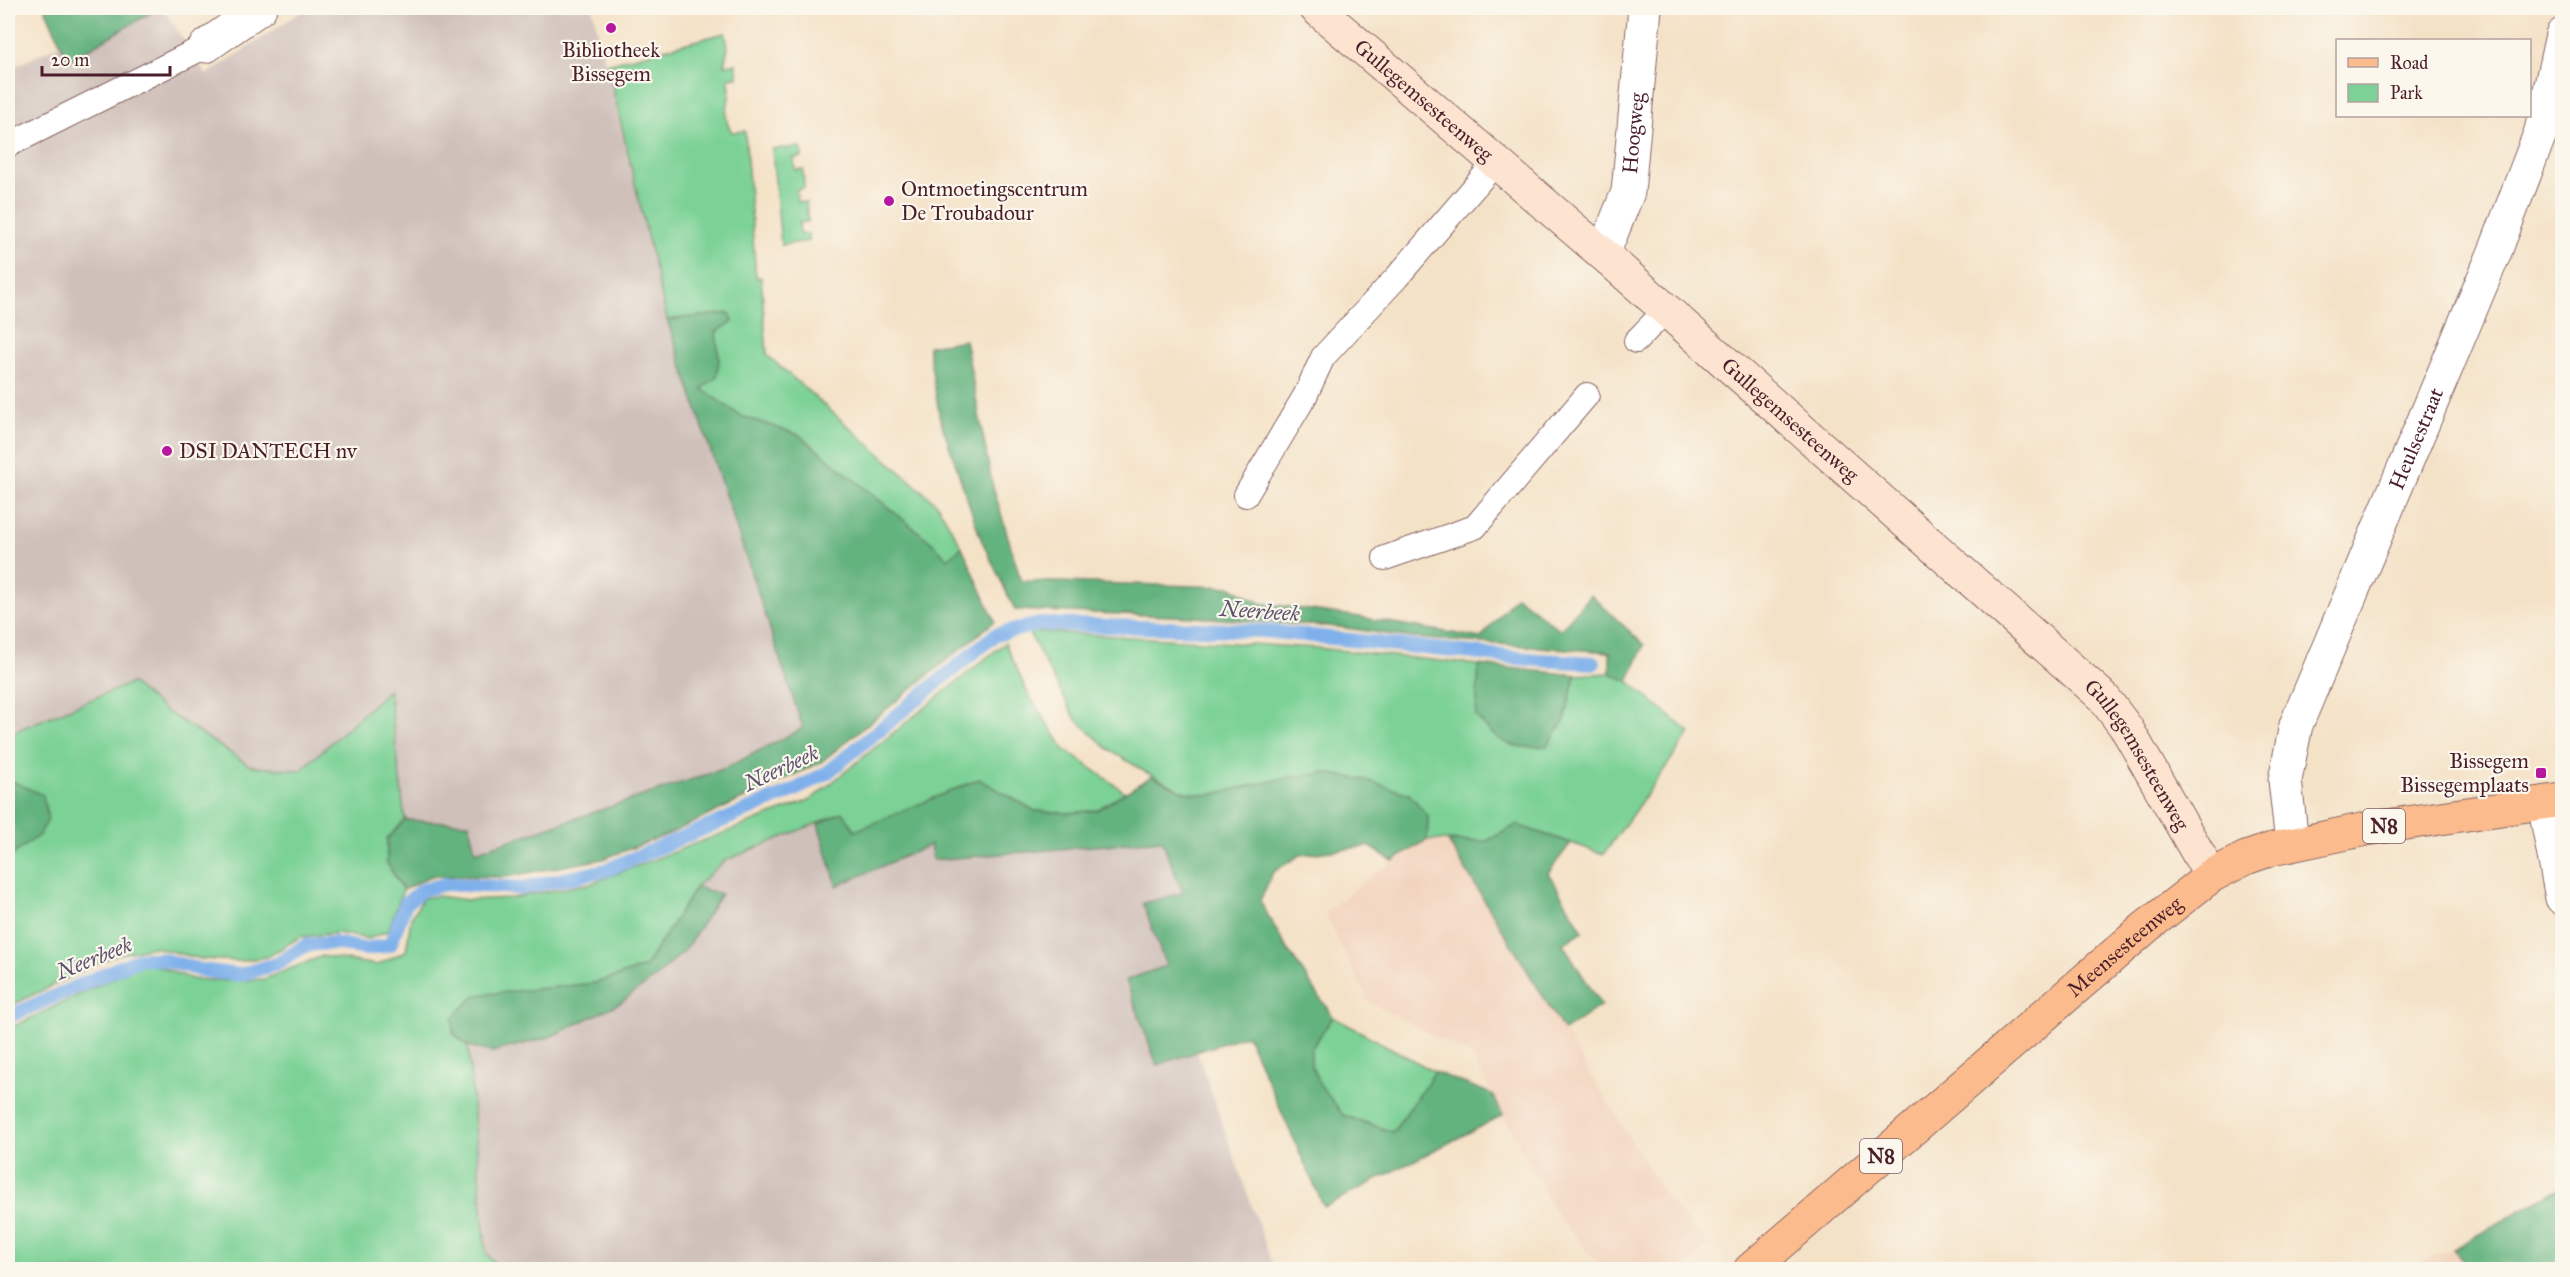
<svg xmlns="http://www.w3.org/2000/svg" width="2570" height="1277" font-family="'IM FELL Great Primer',serif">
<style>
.built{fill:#f2d4be}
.industrial{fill:#cfc0ba}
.green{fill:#7bd196;stroke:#627860;stroke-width:1.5}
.forest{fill:#64b37f;stroke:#576955;stroke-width:1.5}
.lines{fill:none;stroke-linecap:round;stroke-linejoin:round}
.stream{stroke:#7fb0eb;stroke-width:14}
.lane-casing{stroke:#866362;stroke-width:26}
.street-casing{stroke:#866362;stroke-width:35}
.secondary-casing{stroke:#866362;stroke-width:35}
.primary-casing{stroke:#866362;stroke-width:35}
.lane{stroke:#fff;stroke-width:24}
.street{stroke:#fff;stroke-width:33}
.secondary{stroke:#fde4d1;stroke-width:33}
.primary{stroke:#fbbb8d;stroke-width:33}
.poi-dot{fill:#b5179e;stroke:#fbf7ec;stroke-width:2}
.labels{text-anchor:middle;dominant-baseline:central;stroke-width:4.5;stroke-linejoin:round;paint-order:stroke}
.shield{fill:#fbf7ec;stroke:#7f6065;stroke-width:1.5}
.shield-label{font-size:20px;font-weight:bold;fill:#4a1f2b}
.poi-label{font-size:21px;fill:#4a1f2b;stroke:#fbf7ec;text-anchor:start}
.street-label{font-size:21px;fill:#4a1f2b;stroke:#fbf7ec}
.water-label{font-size:22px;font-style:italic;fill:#5d526e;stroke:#fbf7ec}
</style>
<rect width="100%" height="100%" fill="#fbf7ec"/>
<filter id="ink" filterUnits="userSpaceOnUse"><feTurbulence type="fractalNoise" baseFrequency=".0167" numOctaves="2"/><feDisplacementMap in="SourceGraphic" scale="12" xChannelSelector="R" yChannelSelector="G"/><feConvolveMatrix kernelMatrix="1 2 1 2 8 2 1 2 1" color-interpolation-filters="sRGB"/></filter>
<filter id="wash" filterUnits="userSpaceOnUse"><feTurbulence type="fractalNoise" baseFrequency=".008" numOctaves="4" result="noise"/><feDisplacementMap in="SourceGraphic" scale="24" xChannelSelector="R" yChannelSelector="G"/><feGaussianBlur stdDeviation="1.35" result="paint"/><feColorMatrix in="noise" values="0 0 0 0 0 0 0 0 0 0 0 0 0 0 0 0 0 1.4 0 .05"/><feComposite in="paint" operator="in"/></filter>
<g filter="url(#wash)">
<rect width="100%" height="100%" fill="#f4e2c7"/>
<path class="built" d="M 1427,840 L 1448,841 L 1662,1191 L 1709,1246 L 1682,1269 L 1603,1269 L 1557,1215 L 1471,1055 L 1369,1002 L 1324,912 L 1393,861 Z
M 2453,1249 L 2471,1269 L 2403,1270 Z"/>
<path class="industrial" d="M 159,8 L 163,8 L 206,75 L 307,8 L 592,8 L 667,321 L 803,728 L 726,768 L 474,852 L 468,823 L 405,820 L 389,691 L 301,770 L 265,768 L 249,765 L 163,709 L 131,683 L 8,734 L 8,70 L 61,44 L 68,61 Z
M 818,824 L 837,886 L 931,845 L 934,860 L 1162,840 L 1183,893 L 1143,904 L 1166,966 L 1126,980 L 1157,1065 L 1197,1052 L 1274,1269 L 500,1269 L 486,1253 L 468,1046 L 492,1052 L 550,1037 L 620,1003 L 720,894 L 696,887 L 724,861 Z"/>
<path class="green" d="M 725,33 L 728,47 L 724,65 L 736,64 L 738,77 L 728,78 C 735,100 718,113 732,132 L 745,131 L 756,278 L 761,277 L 767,355 L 937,504 L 962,547 L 949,560 L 932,543 L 799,435 L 741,416 L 701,389 L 719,360 L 716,332 L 733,322 L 729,313 L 667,320 L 607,64 Z
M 801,147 L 802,157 L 794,158 L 795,170 L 803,169 L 804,188 L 796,190 L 798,202 L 806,202 L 808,222 L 799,223 L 800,234 L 808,234 L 809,241 L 781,245 L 772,149 Z
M 1028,631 L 1317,648 L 1479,665 L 1476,716 L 1565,720 L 1575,675 L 1610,673 L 1628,681 L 1690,733 L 1604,854 L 1517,825 L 1487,841 L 1427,840 L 1428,816 L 1326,773 L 1290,777 L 1209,795 L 1184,792 L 1142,770 L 1107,748 L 1075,718 Z
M 1005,643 L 1028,694 L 1064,749 L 1125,792 L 1097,810 L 1069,813 L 1035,811 L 979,779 L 854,832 L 842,813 L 724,861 L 696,887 L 645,967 L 595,983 L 521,991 L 453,1033 L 468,1046 L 486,1253 L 500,1269 L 8,1270 L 8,1029 L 140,965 L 155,965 L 192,979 L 234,981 L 264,979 L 322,956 L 377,965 L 406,951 L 411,918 L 423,898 L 437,896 L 468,900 L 512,898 L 592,883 L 810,800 Z
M 131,683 L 163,709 L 249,765 L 265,768 L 301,770 L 389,690 L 405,820 L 387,839 L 387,863 L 403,890 L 388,931 L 368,939 L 339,933 L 300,937 L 267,957 L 240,961 L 201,959 L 154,947 L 115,955 L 8,1007 L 8,858 L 39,835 L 15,782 L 8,783 L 8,734 Z
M 1333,1017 L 1435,1072 L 1393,1132 L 1342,1115 L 1319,1084 L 1311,1065 L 1311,1049 Z"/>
<path class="forest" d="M 45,8 L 159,8 L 68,61 Z
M 730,313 L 733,322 L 716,332 L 719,360 L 717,377 L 702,389 L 741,416 L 799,435 L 932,543 L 948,559 L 962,547 L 995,621 L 821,762 L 669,834 L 603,859 L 506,877 L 431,876 L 403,890 L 387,863 L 387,839 L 405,820 L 469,823 L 475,852 L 726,768 L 803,728 L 667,320 Z
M 965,340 L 992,483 L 1021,581 L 1231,587 L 1260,603 L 1347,615 L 1481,638 L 1516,596 L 1560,630 L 1591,595 L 1644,645 L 1628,681 L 1610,673 L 1610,652 L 1414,638 L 1339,627 L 1194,617 L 1015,610 L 981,539 L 940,419 L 928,346 Z
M 1479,665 L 1575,675 L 1565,720 L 1547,746 C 1509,749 1500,745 1476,716 Z
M 1326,773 L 1366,780 L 1409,794 L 1428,816 L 1427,840 L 1393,861 L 1369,846 L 1300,855 L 1273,872 L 1260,901 L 1286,947 L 1333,1017 L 1311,1049 L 1311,1065 L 1319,1083 L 1343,1115 L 1393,1132 L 1435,1072 L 1492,1094 L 1503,1115 L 1324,1207 L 1247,1035 L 1157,1065 L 1126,980 L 1166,966 L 1143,903 L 1183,893 L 1162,840 L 933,860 L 930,845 L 837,886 L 818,824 L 843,812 L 855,831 L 979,779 L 1035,811 L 1069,813 L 1097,810 L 1152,776 L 1184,792 L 1209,795 L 1290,777 Z
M 14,782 L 43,795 L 48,820 L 39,835 L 8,858 L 8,783 Z
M 1516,825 L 1571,843 L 1548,873 L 1583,931 L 1563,944 L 1601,1005 L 1564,1031 L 1448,841 L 1487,841 Z
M 696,887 L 721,894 L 685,950 L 657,976 L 620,1003 L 550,1037 L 492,1052 L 468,1046 L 453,1033 L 453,1017 L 476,995 L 595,983 L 645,967 Z
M 2562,1187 L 2562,1269 L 2471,1269 L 2453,1249 Z"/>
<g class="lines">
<path class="stream" d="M 8,1017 L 139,959 L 161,959 L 201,970 L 239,975 L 277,964 L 306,945 L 335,943 L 365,949 L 390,945 L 406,903 L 422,890 L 446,884 L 522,888 L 606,870 L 795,790 L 828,772 L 995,635 L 1040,624 L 1265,631 L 1538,660 L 1594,663"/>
</g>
</g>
<g filter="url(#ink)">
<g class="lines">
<g class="lane-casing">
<path id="lane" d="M 8,145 L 206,46
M 1636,341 L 1666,310
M 1246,495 L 1305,396 L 1323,357 L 1397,277 L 1496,162
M 1385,558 L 1475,527 L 1587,395"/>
</g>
<g class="street-casing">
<g id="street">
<path d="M 206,46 L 260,8"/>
<path id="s1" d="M 1603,254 L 1628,192 L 1645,8"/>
<path d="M 2544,803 L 2562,898"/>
<path id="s2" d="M 2292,843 L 2285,780 L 2296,725 L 2496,249 L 2541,131 L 2562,35"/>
</g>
</g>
<g class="secondary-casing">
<g id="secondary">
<path id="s3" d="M 1316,8 L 1603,254 L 2103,697 L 2127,729 L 2211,876"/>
</g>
</g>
<g class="primary-casing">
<g id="primary">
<path id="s4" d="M 1750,1270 L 2146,927 L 2211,876 L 2246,858 L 2272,849 L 2366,829 L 2562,800"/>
</g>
</g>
<use href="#lane" class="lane"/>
<use href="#street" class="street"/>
<use href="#secondary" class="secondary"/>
<use href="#primary" class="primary"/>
</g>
</g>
<g class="poi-dot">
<circle cx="611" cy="28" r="6"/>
<circle cx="889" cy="201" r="6"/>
<circle cx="167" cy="451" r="6"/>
<rect x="2535" y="767" width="12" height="12" rx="3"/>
</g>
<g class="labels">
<g class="shield">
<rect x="2363" y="809" width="42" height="34" rx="4.5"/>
<rect x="1860" y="1139" width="42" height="34" rx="4.5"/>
</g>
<g class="shield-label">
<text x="2384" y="826">N8</text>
<text x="1881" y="1156">N8</text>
</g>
<g class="poi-label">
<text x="611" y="50" text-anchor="middle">Bibliotheek<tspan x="611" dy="24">Bissegem</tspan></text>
<text x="901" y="189">Ontmoetingscentrum<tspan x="901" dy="24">De Troubadour</tspan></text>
<text x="179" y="451">DSI DANTECH nv</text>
<text x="2529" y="761" text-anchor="end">Bissegem<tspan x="2529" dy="24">Bissegemplaats</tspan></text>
</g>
<g class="street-label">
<text stroke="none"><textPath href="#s3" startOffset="142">Gullegemsesteenweg</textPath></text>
<text stroke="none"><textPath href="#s1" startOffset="126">Hoogweg</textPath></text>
<text stroke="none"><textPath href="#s3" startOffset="628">Gullegemsesteenweg</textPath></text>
<text stroke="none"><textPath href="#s2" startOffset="430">Heulsestraat</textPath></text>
<text stroke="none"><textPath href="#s3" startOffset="1113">Gullegemsesteenweg</textPath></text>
<text stroke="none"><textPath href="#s4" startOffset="495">Meensesteenweg</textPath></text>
</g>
<g class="water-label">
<text transform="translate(1260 611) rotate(4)">Neerbeek</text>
<text transform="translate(781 768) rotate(-25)">Neerbeek</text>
<text transform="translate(94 958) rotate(-22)">Neerbeek</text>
</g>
</g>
<rect width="2570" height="1277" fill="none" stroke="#fbf7ec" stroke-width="30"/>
<rect x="2336" y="39" width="195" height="78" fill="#fbf7ec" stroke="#b4a19f" stroke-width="1.5"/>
<rect x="2348" y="58" width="30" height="9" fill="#fbbb8d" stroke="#b4a19f" stroke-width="1.5"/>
<text x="2390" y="69" font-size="18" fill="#4a1f2b">Road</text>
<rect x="2348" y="84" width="30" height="18" fill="#7bd196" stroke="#b4a19f" stroke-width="1.5"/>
<text x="2390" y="99" font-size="18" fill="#4a1f2b">Park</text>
<path d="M42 66v9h128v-9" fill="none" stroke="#4a1f2b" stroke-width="3"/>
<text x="51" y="66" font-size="18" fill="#4a1f2b" stroke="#fbf7ec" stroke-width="4.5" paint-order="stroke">20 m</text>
</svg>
